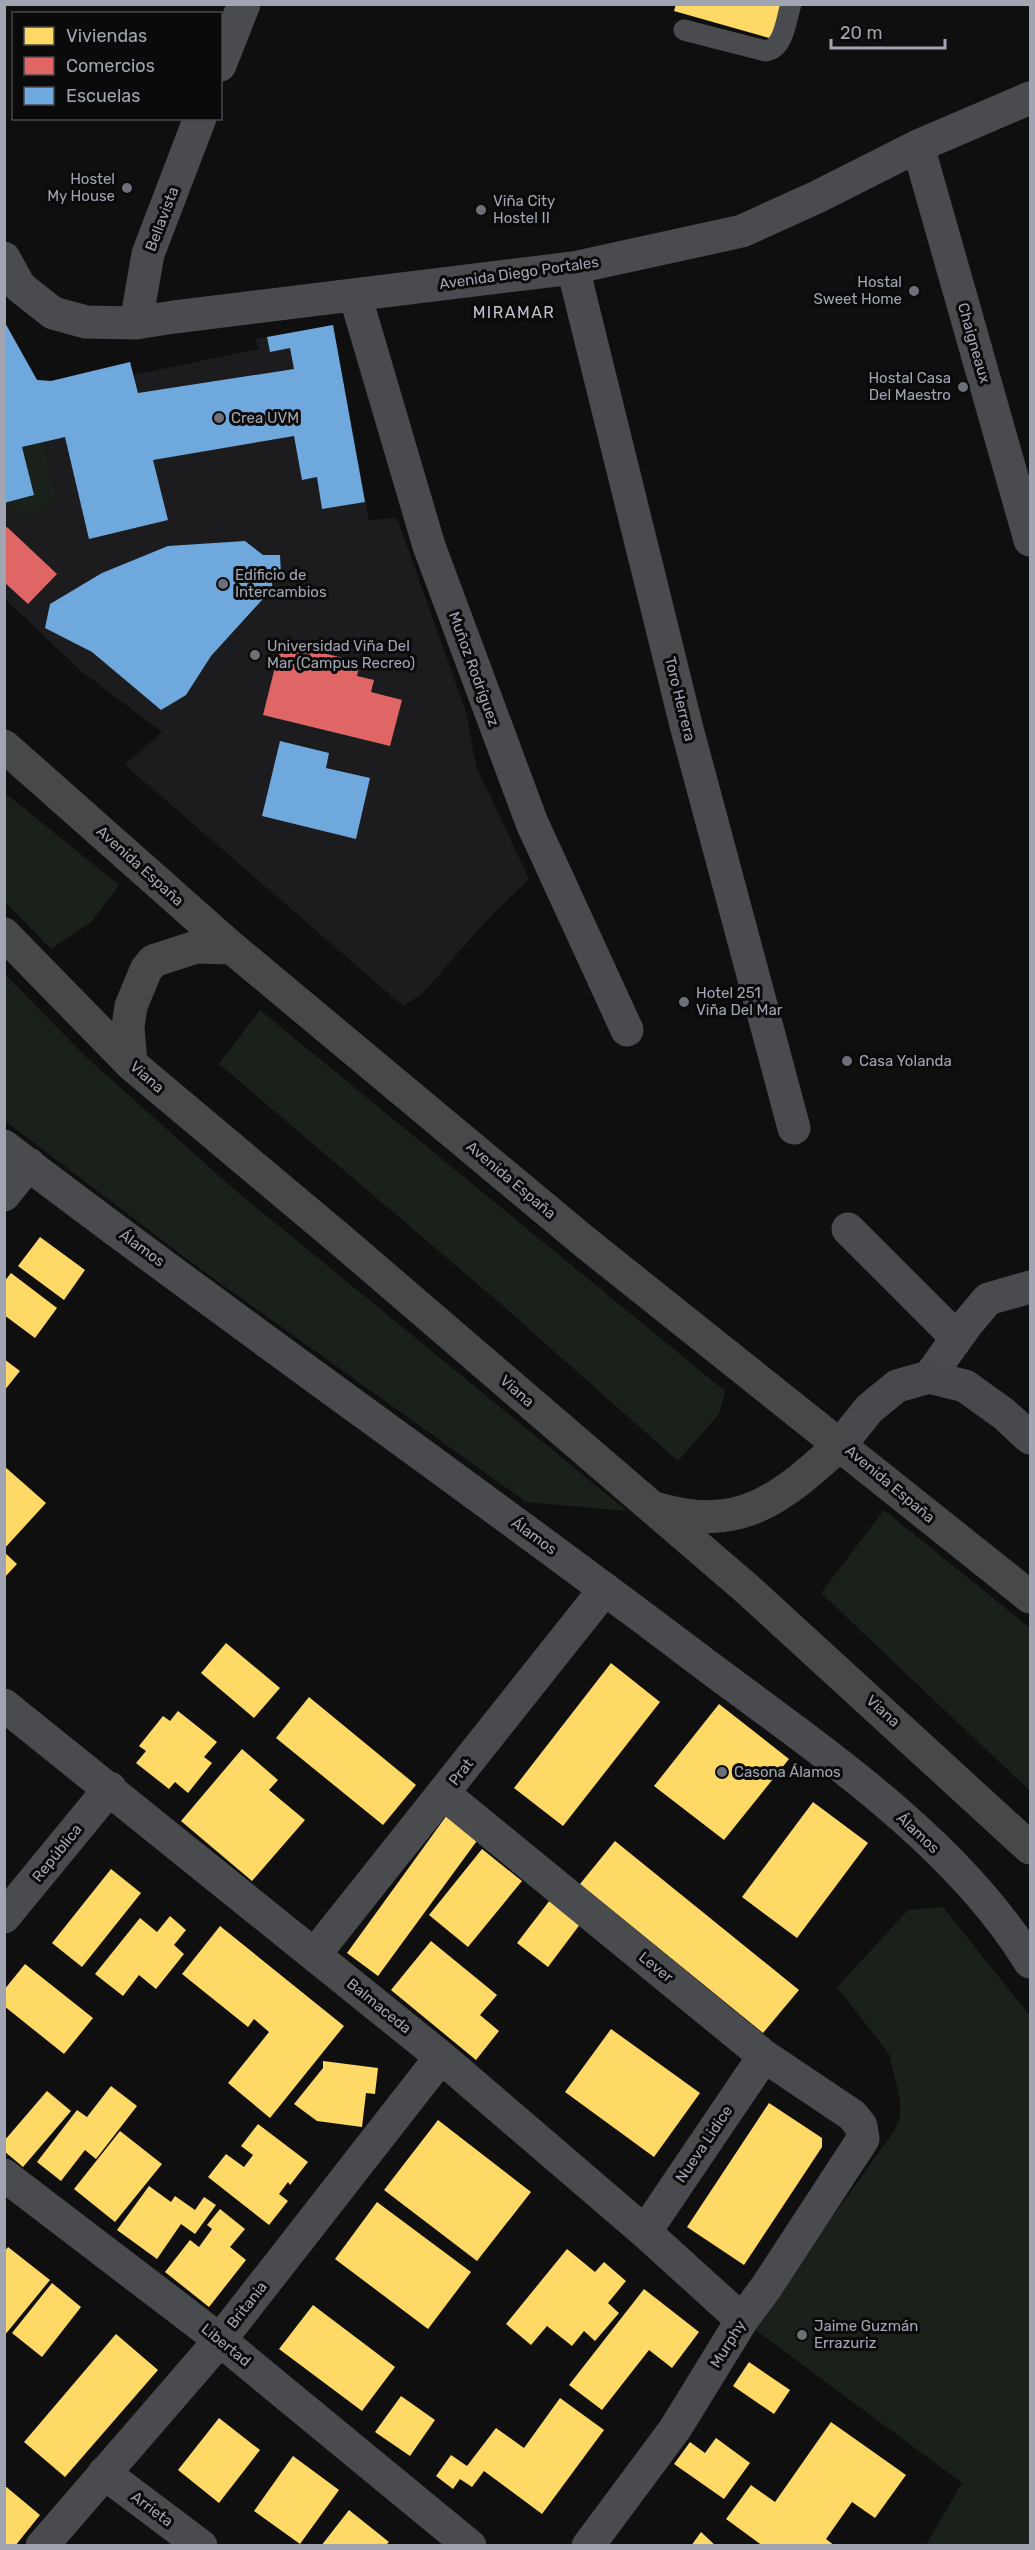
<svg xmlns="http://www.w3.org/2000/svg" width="1035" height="2550" font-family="Rubik,sans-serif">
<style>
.built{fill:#1c1c1e}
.green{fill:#1a201a}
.homes{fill:#ffd966}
.shops{fill:#e06666}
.schools{fill:#6fa8dc}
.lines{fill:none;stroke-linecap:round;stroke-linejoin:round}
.lane{stroke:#4a4b4f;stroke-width:21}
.street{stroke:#4a4b4f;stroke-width:33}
.secondary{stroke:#48494c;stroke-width:33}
.primary{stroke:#46484a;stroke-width:33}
.poi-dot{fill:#6d7079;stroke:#0a0a0b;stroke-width:2}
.labels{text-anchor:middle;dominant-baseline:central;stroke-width:6;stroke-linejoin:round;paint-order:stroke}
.poi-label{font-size:15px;fill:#a0a5b1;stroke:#0a0a0b;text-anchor:start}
.street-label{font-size:15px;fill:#a0a5b1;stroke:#0a0a0b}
.neighbourhood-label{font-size:16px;letter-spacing:1.5px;fill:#c1c4cd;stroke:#0a0a0b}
</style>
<rect width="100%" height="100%" fill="#0f0f10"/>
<path class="built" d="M 4,321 L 37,379 L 51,381 L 130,362 L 133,375 L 259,349 L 255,339 L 333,325 L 369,520 L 397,518 L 467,715 L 476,766 L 529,879 L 486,921 L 422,994 L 403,1006 L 125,765 L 162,732 L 81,671 L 5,599 Z"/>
<path class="green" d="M 43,442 L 57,500 L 27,517 L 5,505 L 4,503 L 34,495 L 22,447 Z
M 5,793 L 119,885 L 91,922 L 51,949 L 5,902 Z
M 4,973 L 87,1058 L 235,1190 L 627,1511 L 526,1502 L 195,1265 L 5,1121 Z
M 260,1010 L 725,1391 L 719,1414 L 678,1461 L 494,1298 L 219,1064 Z
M 884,1510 L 1030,1628 L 1030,1791 L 821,1593 Z
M 943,1907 L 1030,2016 L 1030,2545 L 926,2545 L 962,2483 L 753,2328 L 894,2131 L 900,2118 L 900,2099 L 889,2054 L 837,1987 L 908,1910 Z"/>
<path class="homes" d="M 676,4 L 782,4 L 773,39 L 674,11 Z
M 40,1237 L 85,1270 L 64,1300 L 18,1266 Z
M 11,1273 L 57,1308 L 35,1338 L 4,1315 L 4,1282 Z
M 4,1359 L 20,1371 L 4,1391 Z
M 4,1466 L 46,1503 L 4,1549 Z
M 4,1552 L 17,1564 L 4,1578 Z
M 226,1643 L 280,1688 L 254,1718 L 201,1673 Z
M 611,1663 L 660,1702 L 563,1826 L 514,1788 Z
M 309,1697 L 416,1785 L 383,1825 L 276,1738 Z
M 719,1704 L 789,1759 L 724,1840 L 654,1786 Z
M 178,1711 L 217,1742 L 204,1757 L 212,1763 L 188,1793 L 175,1782 L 169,1789 L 136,1763 L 146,1751 L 139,1746 L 163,1716 L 170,1721 Z
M 242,1749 L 278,1780 L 269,1790 L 305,1820 L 252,1881 L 181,1821 Z
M 813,1802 L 868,1843 L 797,1938 L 742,1897 Z
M 447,1815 L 479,1838 L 378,1976 L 347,1953 Z
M 615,1841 L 799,1990 L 763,2033 L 580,1884 Z
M 482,1849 L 522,1881 L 468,1947 L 429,1915 Z
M 111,1869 L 141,1893 L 82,1967 L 52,1943 Z
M 550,1900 L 581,1923 L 548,1967 L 517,1943 Z
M 170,1916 L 186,1930 L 174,1945 L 184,1954 L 156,1989 L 139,1975 L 123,1996 L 95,1974 L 140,1918 L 157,1932 Z
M 220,1926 L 344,2026 L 270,2118 L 228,2083 L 269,2032 L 254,2019 L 248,2027 L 182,1974 Z
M 431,1941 L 497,1995 L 480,2015 L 499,2031 L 476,2060 L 391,1990 Z
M 25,1964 L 93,2018 L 64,2054 L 4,2006 L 4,1990 Z
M 611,2029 L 700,2093 L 654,2157 L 565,2092 Z
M 323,2061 L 378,2068 L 375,2094 L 366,2093 L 362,2127 L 317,2121 L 294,2104 L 323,2068 Z
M 111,2086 L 137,2106 L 96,2159 L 85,2150 L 61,2181 L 37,2162 L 77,2110 L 87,2117 Z
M 47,2091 L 71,2111 L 23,2167 L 4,2151 L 4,2141 Z
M 769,2103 L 822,2138 L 822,2147 L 744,2265 L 687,2227 Z
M 438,2120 L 531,2192 L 477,2261 L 384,2190 Z
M 258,2124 L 308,2162 L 290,2185 L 288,2182 L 279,2194 L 288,2201 L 269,2225 L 208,2177 L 226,2154 L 244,2167 L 253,2155 L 241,2146 Z
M 120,2131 L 162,2164 L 115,2222 L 74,2189 Z
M 149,2186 L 171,2202 L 175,2196 L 195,2210 L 204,2197 L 216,2205 L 195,2234 L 181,2224 L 157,2259 L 117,2230 Z
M 377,2202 L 471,2272 L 428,2329 L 335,2259 Z
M 220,2209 L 245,2229 L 230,2247 L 246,2260 L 209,2307 L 165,2272 L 190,2240 L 199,2247 L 212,2229 L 207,2225 Z
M 8,2247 L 50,2280 L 4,2336 L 4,2252 Z
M 567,2249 L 595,2272 L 604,2262 L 626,2281 L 608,2303 L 619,2313 L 595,2341 L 584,2331 L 572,2346 L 547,2326 L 531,2345 L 506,2324 Z
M 52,2283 L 81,2307 L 42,2357 L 12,2333 Z
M 644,2289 L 699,2332 L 672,2368 L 649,2350 L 602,2410 L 569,2385 Z
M 313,2305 L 395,2367 L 362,2411 L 279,2349 Z
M 116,2334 L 158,2370 L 65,2477 L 24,2442 Z
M 749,2362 L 790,2390 L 774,2414 L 733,2386 Z
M 401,2396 L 435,2420 L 410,2456 L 375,2432 Z
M 560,2398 L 604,2430 L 542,2514 L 484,2471 L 472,2487 L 460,2479 L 453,2489 L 436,2476 L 451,2455 L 467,2466 L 496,2428 L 524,2448 Z
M 219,2418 L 260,2450 L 219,2503 L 178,2470 Z
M 831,2422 L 906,2475 L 875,2518 L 852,2502 L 826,2539 L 835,2546 L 763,2546 L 726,2519 L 751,2485 L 775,2502 Z
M 716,2438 L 750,2463 L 724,2499 L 674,2464 L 690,2442 L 705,2453 Z
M 293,2456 L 339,2490 L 300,2544 L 254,2511 Z
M 4,2485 L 40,2515 L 15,2546 L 4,2546 Z
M 349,2510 L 389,2542 L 385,2546 L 321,2546 Z
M 701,2532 L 716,2546 L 691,2546 Z"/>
<path class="shops" d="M 7,527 L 57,574 L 28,604 L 4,582 L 4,529 Z
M 281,643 L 360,662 L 357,676 L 374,680 L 371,692 L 402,700 L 390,746 L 263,715 Z"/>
<path class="schools" d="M 4,321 L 37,380 L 51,381 L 130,362 L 138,393 L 294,369 L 290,348 L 270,352 L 267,337 L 333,325 L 365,502 L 322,509 L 317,477 L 302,480 L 294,436 L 153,460 L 168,520 L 89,539 L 65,437 L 22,447 L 34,495 L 4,503 Z
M 245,541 L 263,555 L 280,555 L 281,574 L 270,574 L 274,594 L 262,600 L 211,656 L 186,695 L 161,710 L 92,652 L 45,628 L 50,604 L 102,573 L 168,546 Z
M 280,741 L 329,753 L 326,768 L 370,778 L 356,839 L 262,816 Z"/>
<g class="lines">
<path class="lane" d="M 684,30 L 766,51 C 784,48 786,20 791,4"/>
<path class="street" d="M 220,65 L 244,4
M 918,146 L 1030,540
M 4,258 L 20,287 L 53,313 L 86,322 L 136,323 L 174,317 L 573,268 L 742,231 L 817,197 L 918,146 L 1030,98
M 573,268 L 686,725 L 794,1128
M 355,295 L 429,546 L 532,823 L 627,1030
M 136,323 L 148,254 L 200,118
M 4,1146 C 230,1319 463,1481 690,1653 C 807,1742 952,1835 1030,1962
M 4,1195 L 29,1164
M 848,1229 L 957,1338
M 929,1377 L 967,1324 L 988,1299 L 1030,1287
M 4,1705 L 441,2057 L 645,2232 L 742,2320
M 444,1794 L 764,2056 L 852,2115 L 861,2126 L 863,2139 L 767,2286 L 742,2320 L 675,2429 L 588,2546
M 4,1917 L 110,1788
M 315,1954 L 605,1589
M 4,2175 L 220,2340 L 470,2546
M 645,2232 L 764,2056
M 104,2473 L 201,2546
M 42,2546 L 220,2340 L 441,2057"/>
<path class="secondary" d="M 841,1444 L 869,1409 L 897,1386 L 929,1377 L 965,1386 L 1004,1414 L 1030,1438"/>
<path class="primary" d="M 4,746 L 232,948 L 586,1243 L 1030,1597
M 4,934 L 131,1064 L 342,1241 L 746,1588 L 1030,1848
M 131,1064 L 128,1027 L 131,1006 L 146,970 L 153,961 L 196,947 L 232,948
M 655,1508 C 741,1534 781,1498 841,1444"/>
</g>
<g class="poi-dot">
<circle cx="127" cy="188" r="6"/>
<circle cx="481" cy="210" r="6"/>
<circle cx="914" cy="291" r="6"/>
<circle cx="963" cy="387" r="6"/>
<circle cx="219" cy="418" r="6"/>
<circle cx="223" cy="584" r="6"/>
<circle cx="255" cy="655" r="6"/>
<circle cx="684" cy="1002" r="6"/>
<circle cx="847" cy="1061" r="6"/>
<circle cx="722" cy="1772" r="6"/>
<circle cx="802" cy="2335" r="6"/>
</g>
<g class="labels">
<g class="poi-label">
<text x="115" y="179" text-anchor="end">Hostel<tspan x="115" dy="17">My House</tspan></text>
<text x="493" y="201">Viña City<tspan x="493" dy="17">Hostel II</tspan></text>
<text x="902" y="282" text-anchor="end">Hostal<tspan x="902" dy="17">Sweet Home</tspan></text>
<text x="951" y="378" text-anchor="end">Hostal Casa<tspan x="951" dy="17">Del Maestro</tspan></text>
<text x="231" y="418">Crea UVM</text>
<text x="235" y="575">Edificio de<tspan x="235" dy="17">Intercambios</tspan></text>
<text x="267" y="646">Universidad Viña Del<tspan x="267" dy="17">Mar (Campus Recreo)</tspan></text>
<text x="696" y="993">Hotel 251<tspan x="696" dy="17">Viña Del Mar</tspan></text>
<text x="859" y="1061">Casa Yolanda</text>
<text x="734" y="1772">Casona Álamos</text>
<text x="814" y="2326">Jaime Guzmán<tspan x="814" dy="17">Errazuriz</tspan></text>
</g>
<g class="street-label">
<text transform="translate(162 219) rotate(-69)">Bellavista</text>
<text transform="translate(519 273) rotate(-8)">Avenida Diego Portales</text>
<text transform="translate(974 343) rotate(74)">Chaigneaux</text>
<text transform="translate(474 669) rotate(70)">Muñoz Rodríguez</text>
<text transform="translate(680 699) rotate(76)">Toro Herrera</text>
<text transform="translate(140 866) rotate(42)">Avenida España</text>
<text transform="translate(147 1077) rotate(41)">Viana</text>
<text transform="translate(511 1180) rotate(40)">Avenida España</text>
<text transform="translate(142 1248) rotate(36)">Álamos</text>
<text transform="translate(517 1391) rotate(41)">Viana</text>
<text transform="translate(890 1484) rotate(40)">Avenida España</text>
<text transform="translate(534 1536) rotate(36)">Álamos</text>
<text transform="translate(883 1711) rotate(42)">Viana</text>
<text transform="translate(461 1772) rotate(-52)">Prat</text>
<text transform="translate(918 1833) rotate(43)">Álamos</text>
<text transform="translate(57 1853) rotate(-51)">República</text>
<text transform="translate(656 1967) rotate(39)">Lever</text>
<text transform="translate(379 2006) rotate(39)">Balmaceda</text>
<text transform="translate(704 2144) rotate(-56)">Nueva Lidice</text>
<text transform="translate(247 2305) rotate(-52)">Britania</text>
<text transform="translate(728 2344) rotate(-58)">Murphy</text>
<text transform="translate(226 2345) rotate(39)">Libertad</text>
<text transform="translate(152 2509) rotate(37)">Arrieta</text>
</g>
<g class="neighbourhood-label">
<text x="514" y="312">MIRAMAR</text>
</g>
</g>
<rect width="1035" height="2550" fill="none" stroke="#a0a5b1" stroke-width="12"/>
<rect x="12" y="12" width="210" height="108" fill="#0a0a0b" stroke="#46484d" stroke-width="1.5"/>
<rect x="24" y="27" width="30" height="18" fill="#ffd966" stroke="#46484d" stroke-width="1.5"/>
<text x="66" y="42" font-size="18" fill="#a0a5b1">Viviendas</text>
<rect x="24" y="57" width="30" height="18" fill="#e06666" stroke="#46484d" stroke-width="1.5"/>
<text x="66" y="72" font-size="18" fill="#a0a5b1">Comercios</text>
<rect x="24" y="87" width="30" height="18" fill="#6fa8dc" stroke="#46484d" stroke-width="1.5"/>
<text x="66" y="102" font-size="18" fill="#a0a5b1">Escuelas</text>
<path d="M831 39v9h114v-9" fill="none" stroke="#a0a5b1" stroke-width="3"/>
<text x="840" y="39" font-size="18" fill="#a0a5b1" stroke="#0a0a0b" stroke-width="4.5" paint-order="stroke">20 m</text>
</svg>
